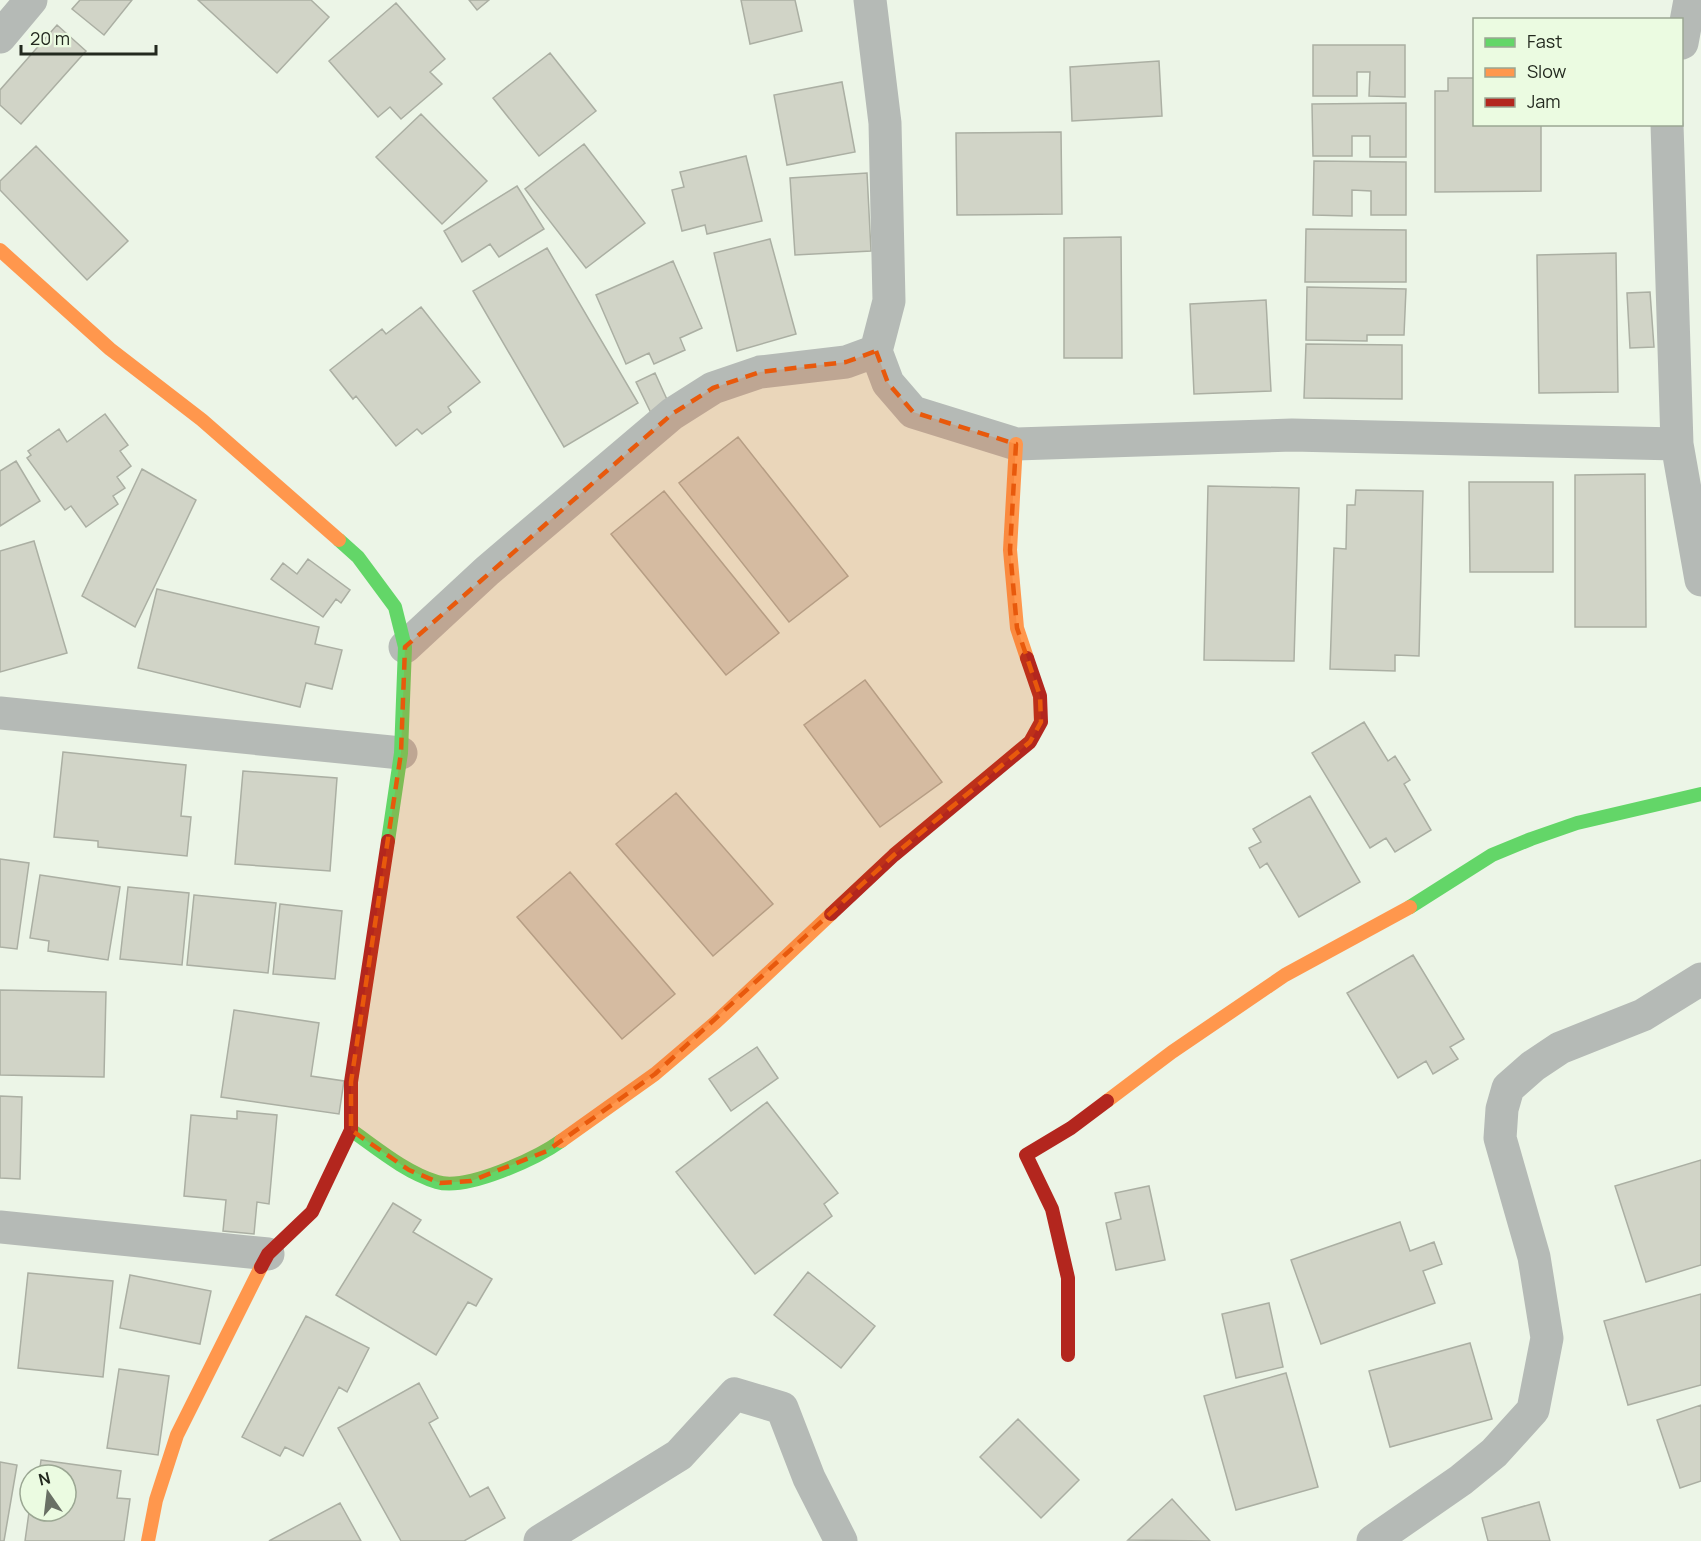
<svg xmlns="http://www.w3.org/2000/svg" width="1701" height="1541" font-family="Manrope,sans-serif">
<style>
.building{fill:#d1d4c7;stroke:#abafa3;stroke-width:1.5}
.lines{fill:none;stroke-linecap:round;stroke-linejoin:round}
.street{stroke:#b5bab6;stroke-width:33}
.fast{stroke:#63d668;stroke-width:14}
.slow{stroke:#ff974d;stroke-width:14}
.jam{stroke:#b3261e;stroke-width:14}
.marked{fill:#e8590c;fill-opacity:0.2;stroke:#e8590c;stroke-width:4.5;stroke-dasharray:12 8;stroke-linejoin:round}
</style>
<rect width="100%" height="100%" fill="#ecf5e7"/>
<path class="building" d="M 80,0 L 132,0 L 104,35 L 72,9 Z
M 198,0 L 311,0 L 329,17 L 277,73 Z
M 469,0 L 489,0 L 477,10 Z
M 741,0 L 795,0 L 802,31 L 750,44 Z
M 396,3 L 445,59 L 430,72 L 442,84 L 401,119 L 390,107 L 378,117 L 329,61 Z
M 57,25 L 86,51 L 21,124 L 0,105 L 0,90 Z
M 1313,45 L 1405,45 L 1405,97 L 1369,96 L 1370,72 L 1357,72 L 1357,96 L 1313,96 Z
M 550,53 L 596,111 L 539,156 L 493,98 Z
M 1159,61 L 1162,116 L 1072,121 L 1070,67 Z
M 1448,78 L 1474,78 L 1474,124 L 1541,124 L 1541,191 L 1435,192 L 1435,91 L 1448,91 Z
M 842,82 L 855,152 L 787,165 L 774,95 Z
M 1406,103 L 1406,157 L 1370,157 L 1370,136 L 1352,136 L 1352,156 L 1313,156 L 1312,104 Z
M 421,114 L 487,181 L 442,224 L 376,157 Z
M 1061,132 L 1062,214 L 957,215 L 956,133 Z
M 584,144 L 645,223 L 586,268 L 525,189 Z
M 36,146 L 128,241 L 87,280 L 0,190 L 0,181 Z
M 746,156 L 762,221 L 707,234 L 705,225 L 682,231 L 672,190 L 684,187 L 680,172 Z
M 1314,161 L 1406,162 L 1406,215 L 1371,215 L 1371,191 L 1352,190 L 1352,216 L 1313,215 Z
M 867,173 L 871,251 L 795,255 L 790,178 Z
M 517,186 L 544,229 L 499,257 L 490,244 L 462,262 L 444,231 Z
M 1306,229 L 1406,230 L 1406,282 L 1305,282 Z
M 1121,237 L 1122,358 L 1064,358 L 1064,238 Z
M 770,239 L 796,334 L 737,351 L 714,253 Z
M 547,248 L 638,403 L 564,447 L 473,291 Z
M 1616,253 L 1618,392 L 1539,393 L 1537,255 Z
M 673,261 L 702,328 L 680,338 L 685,350 L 654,364 L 649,353 L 626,364 L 596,295 Z
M 1307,287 L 1406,289 L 1404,335 L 1367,335 L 1367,341 L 1306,340 Z
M 1650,292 L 1654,347 L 1630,348 L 1627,293 Z
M 1266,300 L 1271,391 L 1194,394 L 1190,304 Z
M 421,307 L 480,382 L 448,407 L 451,412 L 422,434 L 417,429 L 396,446 L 356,396 L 353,399 L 330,370 L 382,329 L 386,334 Z
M 1306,344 L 1402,345 L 1402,399 L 1304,398 Z
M 655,373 L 669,404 L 651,413 L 636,382 Z
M 105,414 L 128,445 L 120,451 L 131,466 L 117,477 L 125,488 L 113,496 L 118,504 L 86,527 L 71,506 L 65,510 L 27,458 L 31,455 L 28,451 L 59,429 L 67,442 Z
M 738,437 L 848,576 L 789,622 L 679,483 Z
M 16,461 L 40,501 L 0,526 L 0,471 Z
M 142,469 L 196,500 L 135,627 L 82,596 Z
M 1645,474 L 1646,627 L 1575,627 L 1575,475 Z
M 1469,482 L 1553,482 L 1553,572 L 1470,572 Z
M 1208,486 L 1299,488 L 1294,661 L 1204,660 Z
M 1356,490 L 1423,491 L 1419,656 L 1395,655 L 1395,671 L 1330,669 L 1334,548 L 1346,549 L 1347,505 L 1355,505 Z
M 664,491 L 779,633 L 726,675 L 611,534 Z
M 34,541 L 67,653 L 0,672 L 0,551 Z
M 308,559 L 350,590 L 341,603 L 336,599 L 323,617 L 271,579 L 283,563 L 297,574 Z
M 157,589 L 319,627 L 315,644 L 342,650 L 332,689 L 306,683 L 300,707 L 138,668 Z
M 865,680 L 942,782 L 880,827 L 804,725 Z
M 1364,722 L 1388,761 L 1395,756 L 1410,780 L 1404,784 L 1431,830 L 1395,852 L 1386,838 L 1370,848 L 1312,753 Z
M 63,752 L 186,765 L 181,816 L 191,817 L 187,856 L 98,847 L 98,841 L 54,837 Z
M 243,771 L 337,778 L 330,871 L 235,864 Z
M 676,793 L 773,904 L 713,956 L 616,844 Z
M 1310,796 L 1360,882 L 1299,917 L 1267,863 L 1260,868 L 1249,848 L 1261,842 L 1253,829 Z
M 0,859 L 29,863 L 17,949 L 0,947 Z
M 570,872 L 675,994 L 622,1039 L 517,917 Z
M 40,875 L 120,887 L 108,960 L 48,951 L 49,941 L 30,938 Z
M 128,887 L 189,893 L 182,965 L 120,959 Z
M 194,895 L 276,903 L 268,973 L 187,965 Z
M 280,904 L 342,911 L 335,979 L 273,974 Z
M 1413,955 L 1464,1039 L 1450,1047 L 1458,1059 L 1433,1074 L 1426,1061 L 1398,1078 L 1347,993 Z
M 0,990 L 106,992 L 104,1077 L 0,1075 Z
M 234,1010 L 319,1023 L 311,1076 L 344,1081 L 339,1114 L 221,1097 Z
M 757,1047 L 778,1078 L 731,1111 L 709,1079 Z
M 0,1096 L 22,1097 L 20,1179 L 0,1178 Z
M 767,1102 L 838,1193 L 824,1204 L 832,1216 L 755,1274 L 676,1172 Z
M 237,1111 L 277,1115 L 269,1204 L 257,1202 L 254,1234 L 223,1231 L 226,1200 L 184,1196 L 191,1115 L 237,1119 Z
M 1701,1160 L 1701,1265 L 1646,1282 L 1615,1186 Z
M 1149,1186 L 1165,1260 L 1116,1270 L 1106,1223 L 1121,1219 L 1115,1193 Z
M 393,1203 L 421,1220 L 413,1232 L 492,1279 L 476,1306 L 468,1302 L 436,1355 L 336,1295 Z
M 1400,1222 L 1410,1251 L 1434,1242 L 1442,1264 L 1423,1271 L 1435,1303 L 1321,1344 L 1291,1260 Z
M 808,1272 L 875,1326 L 841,1368 L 774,1315 Z
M 28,1273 L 113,1281 L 103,1377 L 18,1368 Z
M 130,1275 L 211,1291 L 200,1344 L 120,1328 Z
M 1701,1294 L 1701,1385 L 1628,1405 L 1604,1321 Z
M 1269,1303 L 1283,1367 L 1236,1378 L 1222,1314 Z
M 306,1316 L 369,1348 L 347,1392 L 339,1387 L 303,1456 L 285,1447 L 280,1456 L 242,1437 Z
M 1470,1343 L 1492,1419 L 1390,1447 L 1369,1371 Z
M 119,1369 L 169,1376 L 158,1455 L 107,1448 Z
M 1286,1373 L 1318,1487 L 1236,1510 L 1204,1396 Z
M 419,1383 L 438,1418 L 429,1423 L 470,1497 L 488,1487 L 505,1518 L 464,1541 L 401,1541 L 338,1428 Z
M 1701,1405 L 1701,1481 L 1680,1488 L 1657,1420 Z
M 1018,1419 L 1079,1480 L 1041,1518 L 980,1457 Z
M 41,1460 L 121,1471 L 117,1498 L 130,1499 L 124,1541 L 25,1541 L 30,1505 L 30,1511 L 66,1511 L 66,1475 L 39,1475 Z
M 0,1462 L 17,1465 L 4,1541 L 0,1541 Z
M 1172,1499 L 1210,1541 L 1128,1540 Z
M 1539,1502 L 1550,1541 L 1488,1541 L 1482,1518 Z
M 340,1503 L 361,1541 L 269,1541 Z"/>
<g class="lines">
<path class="street" d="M 0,37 L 31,0
M 1682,43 L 1690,0
M 1667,124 L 1677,444 L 1701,580
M 876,351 L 888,383 L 913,412 L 1016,444 L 1292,435 L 1677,444
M 405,647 L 487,571 L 672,414 L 713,388 L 760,372 L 846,362 L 876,351 L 889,301 L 885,123 L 870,0
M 0,713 L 401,753
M 0,1227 L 268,1254
M 540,1541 L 679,1455 L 735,1394 L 782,1408 L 809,1478 L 841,1541
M 1373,1541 L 1461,1480 L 1494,1453 L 1533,1410 L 1547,1338 L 1534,1257 L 1500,1138 L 1502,1109 L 1508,1088 L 1533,1066 L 1560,1048 L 1643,1015 L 1701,979"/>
<path class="fast" d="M 339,540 L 358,557 L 395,607 L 405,647 L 401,753 L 388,841
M 1410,907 L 1492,855 L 1531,839 L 1577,823 L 1701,794
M 351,1130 C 378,1149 405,1172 437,1182 C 467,1191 537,1158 561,1141"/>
<path class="slow" d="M 0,250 L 110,349 L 202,420 L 339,540
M 1016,444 L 1010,550 L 1017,628 L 1027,658
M 1107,1101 L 1172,1052 L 1285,975 L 1410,907
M 561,1141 L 655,1074 L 716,1022 L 831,914
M 148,1541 L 156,1500 L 177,1435 L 261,1267"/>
<path class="jam" d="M 831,914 L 894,855 L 1030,742 L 1041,722 L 1040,696 L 1027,658
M 261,1267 L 268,1254 L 312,1212 L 351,1130 L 351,1082 L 388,841
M 1068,1355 L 1068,1278 L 1052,1209 L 1026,1155 L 1071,1128 L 1107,1101"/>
</g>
<path class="marked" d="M 876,351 L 888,383 L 913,412 L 1016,444 L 1010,550 L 1017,628 L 1040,696 L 1041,722 L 1030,742 L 894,855 L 655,1074 L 547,1151 L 471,1181 L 440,1183 L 409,1170 L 351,1130 L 351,1082 L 401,753 L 405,647 L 672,414 L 713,388 L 760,372 L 846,362 Z"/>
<rect x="1473" y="18" width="210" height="108" fill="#ebfbe1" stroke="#9ba793" stroke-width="1.5"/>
<rect x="1485" y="38" width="30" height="9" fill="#63d668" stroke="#9ba793" stroke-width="1.5"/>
<text x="1527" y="48" font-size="18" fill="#23291f">Fast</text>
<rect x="1485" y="68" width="30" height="9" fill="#ff974d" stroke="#9ba793" stroke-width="1.5"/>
<text x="1527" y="78" font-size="18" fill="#23291f">Slow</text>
<rect x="1485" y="98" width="30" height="9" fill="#b3261e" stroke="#9ba793" stroke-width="1.5"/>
<text x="1527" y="108" font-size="18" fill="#23291f">Jam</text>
<g transform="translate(48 1493) rotate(346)"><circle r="28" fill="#ebfbe1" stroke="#9ba793" stroke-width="1.5"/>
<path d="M0-4.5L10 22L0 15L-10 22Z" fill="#697065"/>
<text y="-9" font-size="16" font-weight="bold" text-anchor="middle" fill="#23291f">N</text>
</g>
<path d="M21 45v9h135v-9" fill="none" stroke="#23291f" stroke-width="3"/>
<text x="30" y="45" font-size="18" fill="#23291f" stroke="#ebfbe1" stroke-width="4.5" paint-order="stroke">20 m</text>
</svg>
